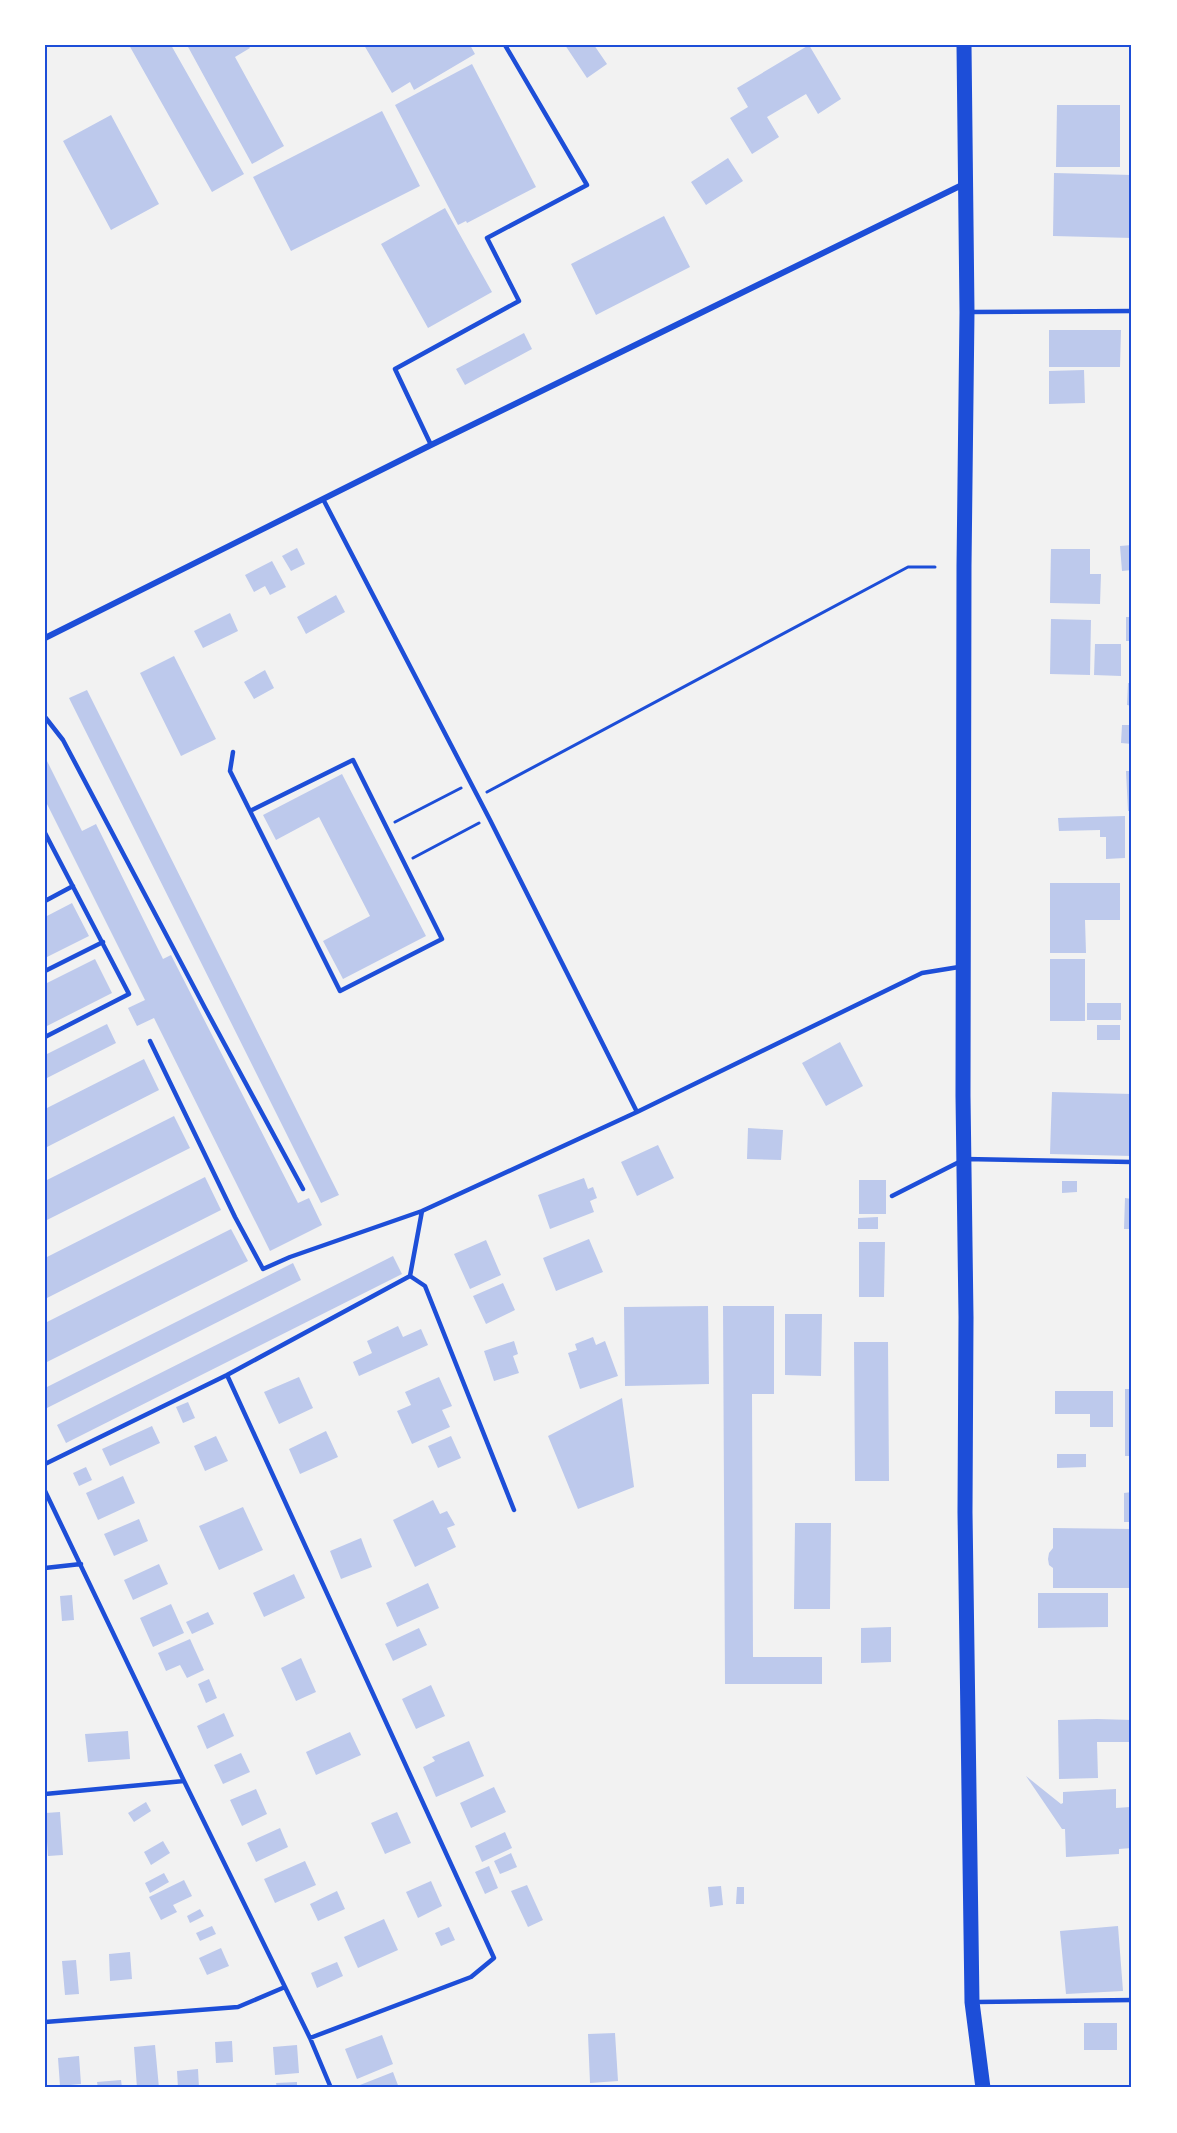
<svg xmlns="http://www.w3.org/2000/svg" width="1177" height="2133" font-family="'Noto Sans',sans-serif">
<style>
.building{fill:#bdc9ec}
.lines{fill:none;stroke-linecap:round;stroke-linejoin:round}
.path{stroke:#1d4ed8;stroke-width:3}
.service{stroke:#1d4ed8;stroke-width:4.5}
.minor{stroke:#1d4ed8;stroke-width:6}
.primary{stroke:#1d4ed8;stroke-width:15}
.neatline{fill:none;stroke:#1d4ed8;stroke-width:2}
</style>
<rect width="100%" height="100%" fill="#f2f2f2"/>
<path class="building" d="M129,45H171L244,174L212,192Z
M187,45H248L250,48L235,57L284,146L252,164Z
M364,45H470L475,54L414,90L410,82L392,93Z
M565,45H594L607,64L587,78Z
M809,45L841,99L818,114L806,94L767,117L779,137L752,154L730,118L748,107L737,88Z
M472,64L536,187L467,223L466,221L458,225L395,105Z
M1057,105H1120V167H1056Z
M382,111L420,186L291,251L253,177Z
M111,115L159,204L111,230L63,141Z
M728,158L743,181L706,205L691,182Z
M1054,173L1132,175V238L1053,236Z
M445,208L492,292L428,328L381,244Z
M664,216L690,267L596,315L571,264Z
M1049,330H1121L1120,367H1049Z
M524,333L532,349L465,385L456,369Z
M1084,370L1085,403L1049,404V371Z
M1132,545V570L1122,571L1120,546Z
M297,548L305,564L291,571L282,556Z
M1051,549H1090V574H1101L1100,604L1050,603Z
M272,561L286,587L270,595L265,586L254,592L245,575Z
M336,595L345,612L306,634L297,617Z
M230,613L238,631L203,648L194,631Z
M1126,617H1132V641H1126Z
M1051,619L1091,620L1090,675L1050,674Z
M1095,644H1121V676L1094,675Z
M174,656L216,739L181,756L140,673Z
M265,670L274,688L254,699L244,682Z
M1128,683H1132V706L1127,705Z
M87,690L339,1195L321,1203L69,698Z
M1122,725H1132V744L1121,743Z
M45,757L82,831L96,824L163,959L171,955L298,1203L309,1198L322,1225L270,1251L154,1018L137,1026L128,1008L145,1000L45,800Z
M1126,771H1132V811H1128Z
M342,774L426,936L343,979L323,941L370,916L319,817L276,840L263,815Z
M1125,816V858L1106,859V837H1100V830L1059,831L1058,818Z
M1050,883H1120V920H1085L1086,953H1050Z
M72,903L89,936L45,958V917Z
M95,959L112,993L45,1027V984Z
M1050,959H1085V1021H1050Z
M1087,1003H1121V1020H1087Z
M107,1024L116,1043L45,1079V1055Z
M1097,1025H1120V1040H1097Z
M840,1042L863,1086L826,1106L802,1063Z
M144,1059L159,1090L45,1148V1109Z
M1052,1092L1132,1094V1156L1050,1154Z
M174,1116L190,1148L45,1221V1181Z
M748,1128L783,1130L781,1160L747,1159Z
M658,1145L674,1178L637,1196L621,1162Z
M205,1177L221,1210L45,1299V1258Z
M584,1178L588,1189L593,1187L597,1198L590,1201L594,1212L550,1229L538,1195Z
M859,1180H886V1214H859Z
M1062,1181H1077V1192L1062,1193Z
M1125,1198L1132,1199V1229H1124Z
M878,1217V1229H858V1218Z
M231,1229L248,1261L45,1363V1323Z
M589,1239L603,1272L556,1291L543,1258Z
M486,1240L501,1275L470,1289L454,1254Z
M859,1242H885L884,1297H859Z
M393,1256L402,1274L66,1443L57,1425Z
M293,1263L301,1280L45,1409V1388Z
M503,1283L515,1310L486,1324L473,1296Z
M708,1306L709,1384L625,1386L624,1307Z
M723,1306H774V1394H752L753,1657H822V1684H725Z
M785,1314H822L821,1376L785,1375Z
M398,1326L403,1337L421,1329L428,1345L359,1376L353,1362L372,1353L367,1341Z
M593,1337L596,1345L605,1341L618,1376L580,1389L568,1353L577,1350L575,1344Z
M514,1341L518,1354L513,1356L519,1373L494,1381L484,1351Z
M854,1342H888L889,1481H855Z
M299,1377L313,1408L279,1424L264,1392Z
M439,1377L452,1406L442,1410L450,1427L412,1444L397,1411L411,1405L405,1392Z
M1125,1389H1132V1456H1125Z
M1055,1391H1113V1427H1090V1414H1055Z
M622,1398L634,1487L578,1509L548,1436Z
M188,1402L195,1418L183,1423L176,1407Z
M152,1426L160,1443L110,1466L102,1449Z
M326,1431L338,1457L300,1474L289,1449Z
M216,1436L228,1461L205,1471L194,1446Z
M451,1436L461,1458L438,1468L428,1446Z
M1057,1454H1086V1467L1057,1468Z
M86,1467L92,1480L79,1486L73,1473Z
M123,1476L135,1503L98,1520L86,1493Z
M1132,1492V1522H1124V1493Z
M433,1500L440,1514L447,1511L455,1525L447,1528L456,1547L415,1567L393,1520Z
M243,1507L263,1550L219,1570L199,1526Z
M139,1519L148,1541L114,1556L104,1534Z
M795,1523H831L830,1609H794Z
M1053,1528L1132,1529V1588H1053V1568L1049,1565L1048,1559L1049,1553L1053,1548Z
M361,1538L372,1567L341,1579L330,1551Z
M159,1564L168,1584L133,1600L124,1580Z
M294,1574L305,1598L264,1617L253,1593Z
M428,1583L439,1608L397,1627L386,1603Z
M1038,1593H1108V1627L1038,1628Z
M72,1595L74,1620L62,1621L60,1596Z
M171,1604L184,1633L153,1647L140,1618Z
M208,1612L214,1624L192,1634L186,1622Z
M891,1627V1662L861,1663V1628Z
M419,1628L427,1645L393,1661L385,1644Z
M190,1639L204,1670L187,1678L180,1665L166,1671L158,1653Z
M301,1658L316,1692L296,1701L281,1668Z
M209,1679L217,1698L206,1703L198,1684Z
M431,1685L445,1716L416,1729L402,1699Z
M224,1713L234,1736L207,1749L197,1726Z
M1097,1719L1132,1720V1742H1097L1098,1778L1059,1779L1058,1720Z
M128,1731L130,1759L88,1762L85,1734Z
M350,1732L361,1755L316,1775L306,1752Z
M469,1741L484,1776L436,1797L423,1767L435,1761L432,1757Z
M241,1753L250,1772L223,1784L214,1765Z
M1026,1776L1061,1804L1063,1803V1792L1116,1789V1808L1130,1807L1132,1848L1119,1849V1854L1066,1857L1065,1829H1062Z
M494,1787L506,1812L471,1828L460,1803Z
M256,1789L267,1814L242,1826L230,1800Z
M146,1802L151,1811L134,1822L128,1813Z
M60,1812L63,1855L48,1856L45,1813Z
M397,1812L411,1843L385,1854L371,1823Z
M280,1828L288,1847L256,1862L247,1843Z
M505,1832L512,1848L482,1862L475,1846Z
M163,1841L170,1853L151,1865L144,1852Z
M511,1853L517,1867L500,1874L494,1861Z
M305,1861L316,1885L275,1903L264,1879Z
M489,1866L498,1888L485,1894L475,1872Z
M164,1873L169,1882L150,1893L145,1883Z
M184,1880L192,1896L173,1905L177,1912L161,1920L149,1897Z
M431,1881L442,1906L418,1918L406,1892Z
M527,1885L543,1920L528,1927L511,1891Z
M721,1886L723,1905L710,1907L708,1887Z
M737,1887H744V1904H736Z
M337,1891L345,1909L318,1921L310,1904Z
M200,1909L204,1916L190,1923L187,1916Z
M384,1919L398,1950L358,1968L344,1937Z
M212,1926L216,1934L200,1941L196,1933Z
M1118,1926L1123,1991L1066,1994L1060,1931Z
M449,1927L455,1940L441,1946L435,1933Z
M221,1948L229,1966L207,1975L199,1958Z
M130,1952L132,1979L110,1981L109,1954Z
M76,1960L79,1994L65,1995L62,1961Z
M337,1962L343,1976L317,1988L311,1973Z
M1084,2023H1117V2050H1084Z
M615,2033L618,2081L590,2083L588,2034Z
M382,2035L393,2064L357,2079L345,2049Z
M232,2041L233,2062L216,2063L215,2042Z
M155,2045L159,2088H137L134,2047Z
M297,2045L299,2073L275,2075L273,2047Z
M79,2056L81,2084L60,2086L58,2058Z
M198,2069L199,2088H178L177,2071Z
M393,2072L399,2088H361L360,2085Z
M121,2080L122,2088H98L97,2082Z
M297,2082V2088H277L276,2083Z"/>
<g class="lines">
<path class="path" d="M487,792L908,567H935
M395,822L461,788
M413,858L479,823"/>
<path class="service" d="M970,312L1132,311
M431,445L395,369L519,301L487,238L587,185L505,45
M323,499L489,818L637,1112
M45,717L63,740L205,1008L303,1189
M233,752L230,771L340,991L442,939L353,760L250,811
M45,833L129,994L45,1037
M45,901L73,886
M45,971L103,942
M150,1041L235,1217L263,1269L290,1257L422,1211
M892,1196L965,1159L1132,1162
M410,1276L425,1286L514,1510
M227,1375L494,1958L471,1977L310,2038
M45,1464L227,1375L410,1276L422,1211L637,1112L922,973L959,967
M45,1491L184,1781L310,2038L331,2088
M45,1568L81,1564
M45,1794L184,1781
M976,2002L1132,2000
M45,2022L238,2007L285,1987"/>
<path class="minor" d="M45,638L431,445L964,184"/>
<path class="primary" d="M964,45L967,312L964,566L963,1096L966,1317L965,1512L972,2002L983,2088"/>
</g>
<rect width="1177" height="2133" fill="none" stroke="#ffffff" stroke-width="93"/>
<rect x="46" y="46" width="1084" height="2040" class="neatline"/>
</svg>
